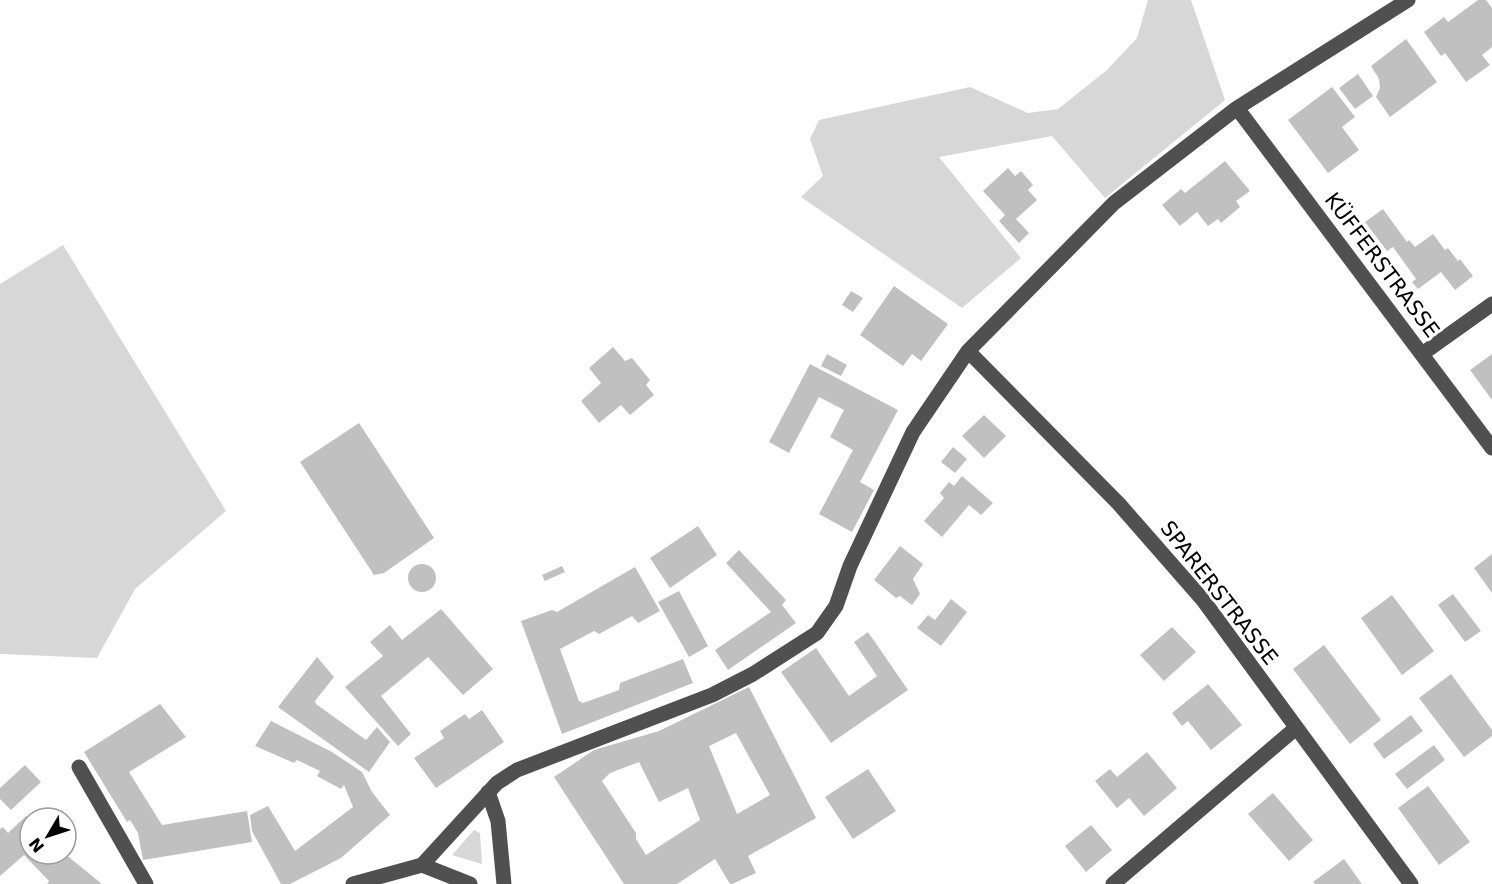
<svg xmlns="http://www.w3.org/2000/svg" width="1492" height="884" font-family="'DejaVu Sans',sans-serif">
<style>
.green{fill:#d7d7d7}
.building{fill:#c0c0c0;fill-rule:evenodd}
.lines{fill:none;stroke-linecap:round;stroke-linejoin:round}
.minor{stroke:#505050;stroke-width:15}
.labels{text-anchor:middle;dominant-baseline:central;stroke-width:6;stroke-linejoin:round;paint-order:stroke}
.street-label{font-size:21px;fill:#000;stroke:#fff}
</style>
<rect width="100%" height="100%" fill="#fff"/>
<path class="green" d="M1148,0H1191L1225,100L1105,198L1052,136L939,157L1021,258L962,308L801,197L823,176L810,139L819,120L970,87L1028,113L1058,109L1107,70L1137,38Z
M63,245L226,511L135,589L97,658L0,654V284Z
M474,830L480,833L482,864L452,855Z"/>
<path class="building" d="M1478,0H1486L1492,8V47L1482,55L1490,65L1466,82L1445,53L1441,56L1424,32L1444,17L1448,22Z
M1406,39L1437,82L1390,117L1376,97L1380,88L1379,79L1371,66Z
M1358,74L1373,96L1355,109L1339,88Z
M1332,87L1355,117L1342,127L1359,150L1328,173L1288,120Z
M1225,161L1250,191L1236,201L1240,207L1221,223L1218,219L1208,226L1197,212L1180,226L1162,205L1181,189L1185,193Z
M1008,168L1015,176L1021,171L1033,185L1028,190L1037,200L1016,219L1029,233L1019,243L999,221L1005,215L983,191Z
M1383,209L1407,242L1409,240L1415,247L1433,234L1445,250L1448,248L1458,261L1460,259L1473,276L1455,290L1441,272L1418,289L1412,282L1416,279L1393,247L1387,251L1365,222Z
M894,286L948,324L921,361L912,354L903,366L860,335Z
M851,291L863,298L853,312L842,305Z
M613,347L625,361L632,358L650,380L646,385L654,395L630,415L621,405L599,423L581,401L601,383L589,368Z
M827,354L847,365L841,376L821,366Z
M1492,354V400L1470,370Z
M810,364L898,410L860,482L874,490L852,532L819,514L853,450L830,437L844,410L819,397L789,453L769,442Z
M984,415L1006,436L984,458L962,436Z
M359,423L434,538L384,573L374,575L300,462Z
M953,447L967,459L955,473L941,462Z
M962,476L993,503L981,515L969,505L942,537L924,521L944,498L940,493L949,482L954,486Z
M698,526L717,555L670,588L650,558Z
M900,546L923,564L913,579L920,594L912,605L900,596L896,598L874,580Z
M739,550L786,600L782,605L796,623L728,670L715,650L771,612L726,563Z
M1492,554V593L1474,568Z
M408 578a14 14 0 1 1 28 0a14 14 0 1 1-28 0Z
M562,566L565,572L545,581L542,575Z
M635,567L660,611L638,623L632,616L599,634L594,631L560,649L579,701L583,703L619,690L620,683L683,659L693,683L562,734L521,621L552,610L557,612Z
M679,591L708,646L689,657L658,602Z
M1453,594L1481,631L1465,642L1438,605Z
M1392,595L1434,651L1402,675L1361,618Z
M951,599L967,612L941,646L917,628L928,615L935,620Z
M441,609L493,669L463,695L428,657L381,696L411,734L398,746L345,687L383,656L370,642L390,625L402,640Z
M1172,627L1196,652L1164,681L1140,655Z
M868,632L908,690L831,743L781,672L816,648L849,696L877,676L854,642Z
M1324,645L1381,720L1350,744L1293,669Z
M317,657L334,677L315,701L316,704L366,740L377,727L390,742L369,772L278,707Z
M1451,674L1492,730V736L1464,757L1419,698Z
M1208,684L1242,725L1211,750L1188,721L1182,726L1172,713Z
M749,687L816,818L748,856L756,873L732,884H730L715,859L677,884H624L554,777L594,750L659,731ZM736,733L770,795L737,814L709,746ZM639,762L659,802L688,788L700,820L646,855L636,839V833L602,781L610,773Z
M160,704L186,737L129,772L162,825L247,811L252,842L143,860L138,833L130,820L127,822L84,752Z
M482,710L504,742L436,788L414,758L444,738L440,731L465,714L469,719Z
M1411,715L1423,731L1384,759L1373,744Z
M271,721L332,752L362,772L372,792L390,815L341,858L290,884H281L252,831L250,815L268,806L295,851L353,807L344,785L341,789L317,776L320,771L297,760L294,763L255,746Z
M1434,745L1445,760L1407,789L1395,774Z
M1147,752L1177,788L1144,816L1129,798L1117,808L1095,781L1110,769L1117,777Z
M25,765L41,782L11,810L0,799V788Z
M868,769L896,811L853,839L825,797Z
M1428,786L1470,842L1439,865L1398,808Z
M1273,793L1313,840L1289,861L1248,814Z
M26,816L30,819V854H65L102,884H47L49,881L24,855L0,876V829L3,827L8,833Z
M1091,825L1112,850L1086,872L1065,846Z
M1344,859L1362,884H1315L1313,882Z"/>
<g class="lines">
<path class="minor" d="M1237,108L1492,448
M968,351L1119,504L1203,600L1411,884
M1422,354L1492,304
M79,767L146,884
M488,792L498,821L504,884
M422,865L470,884
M353,884L422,865L497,783L517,770L712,695L753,674L817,633L836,606L850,566L913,432L968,351L1114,203L1237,108L1408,0
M1113,884L1296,728"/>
</g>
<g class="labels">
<g class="street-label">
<text transform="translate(1382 265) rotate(53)">KÜFFERSTRASSE</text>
<text transform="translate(1219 593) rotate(52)">SPARERSTRASSE</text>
</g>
</g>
<g transform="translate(48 836) rotate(231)"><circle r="28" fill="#ffffff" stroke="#999999" stroke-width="1.5"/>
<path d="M0-4.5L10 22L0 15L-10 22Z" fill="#000000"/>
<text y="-9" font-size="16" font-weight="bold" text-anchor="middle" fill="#000000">N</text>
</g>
</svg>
